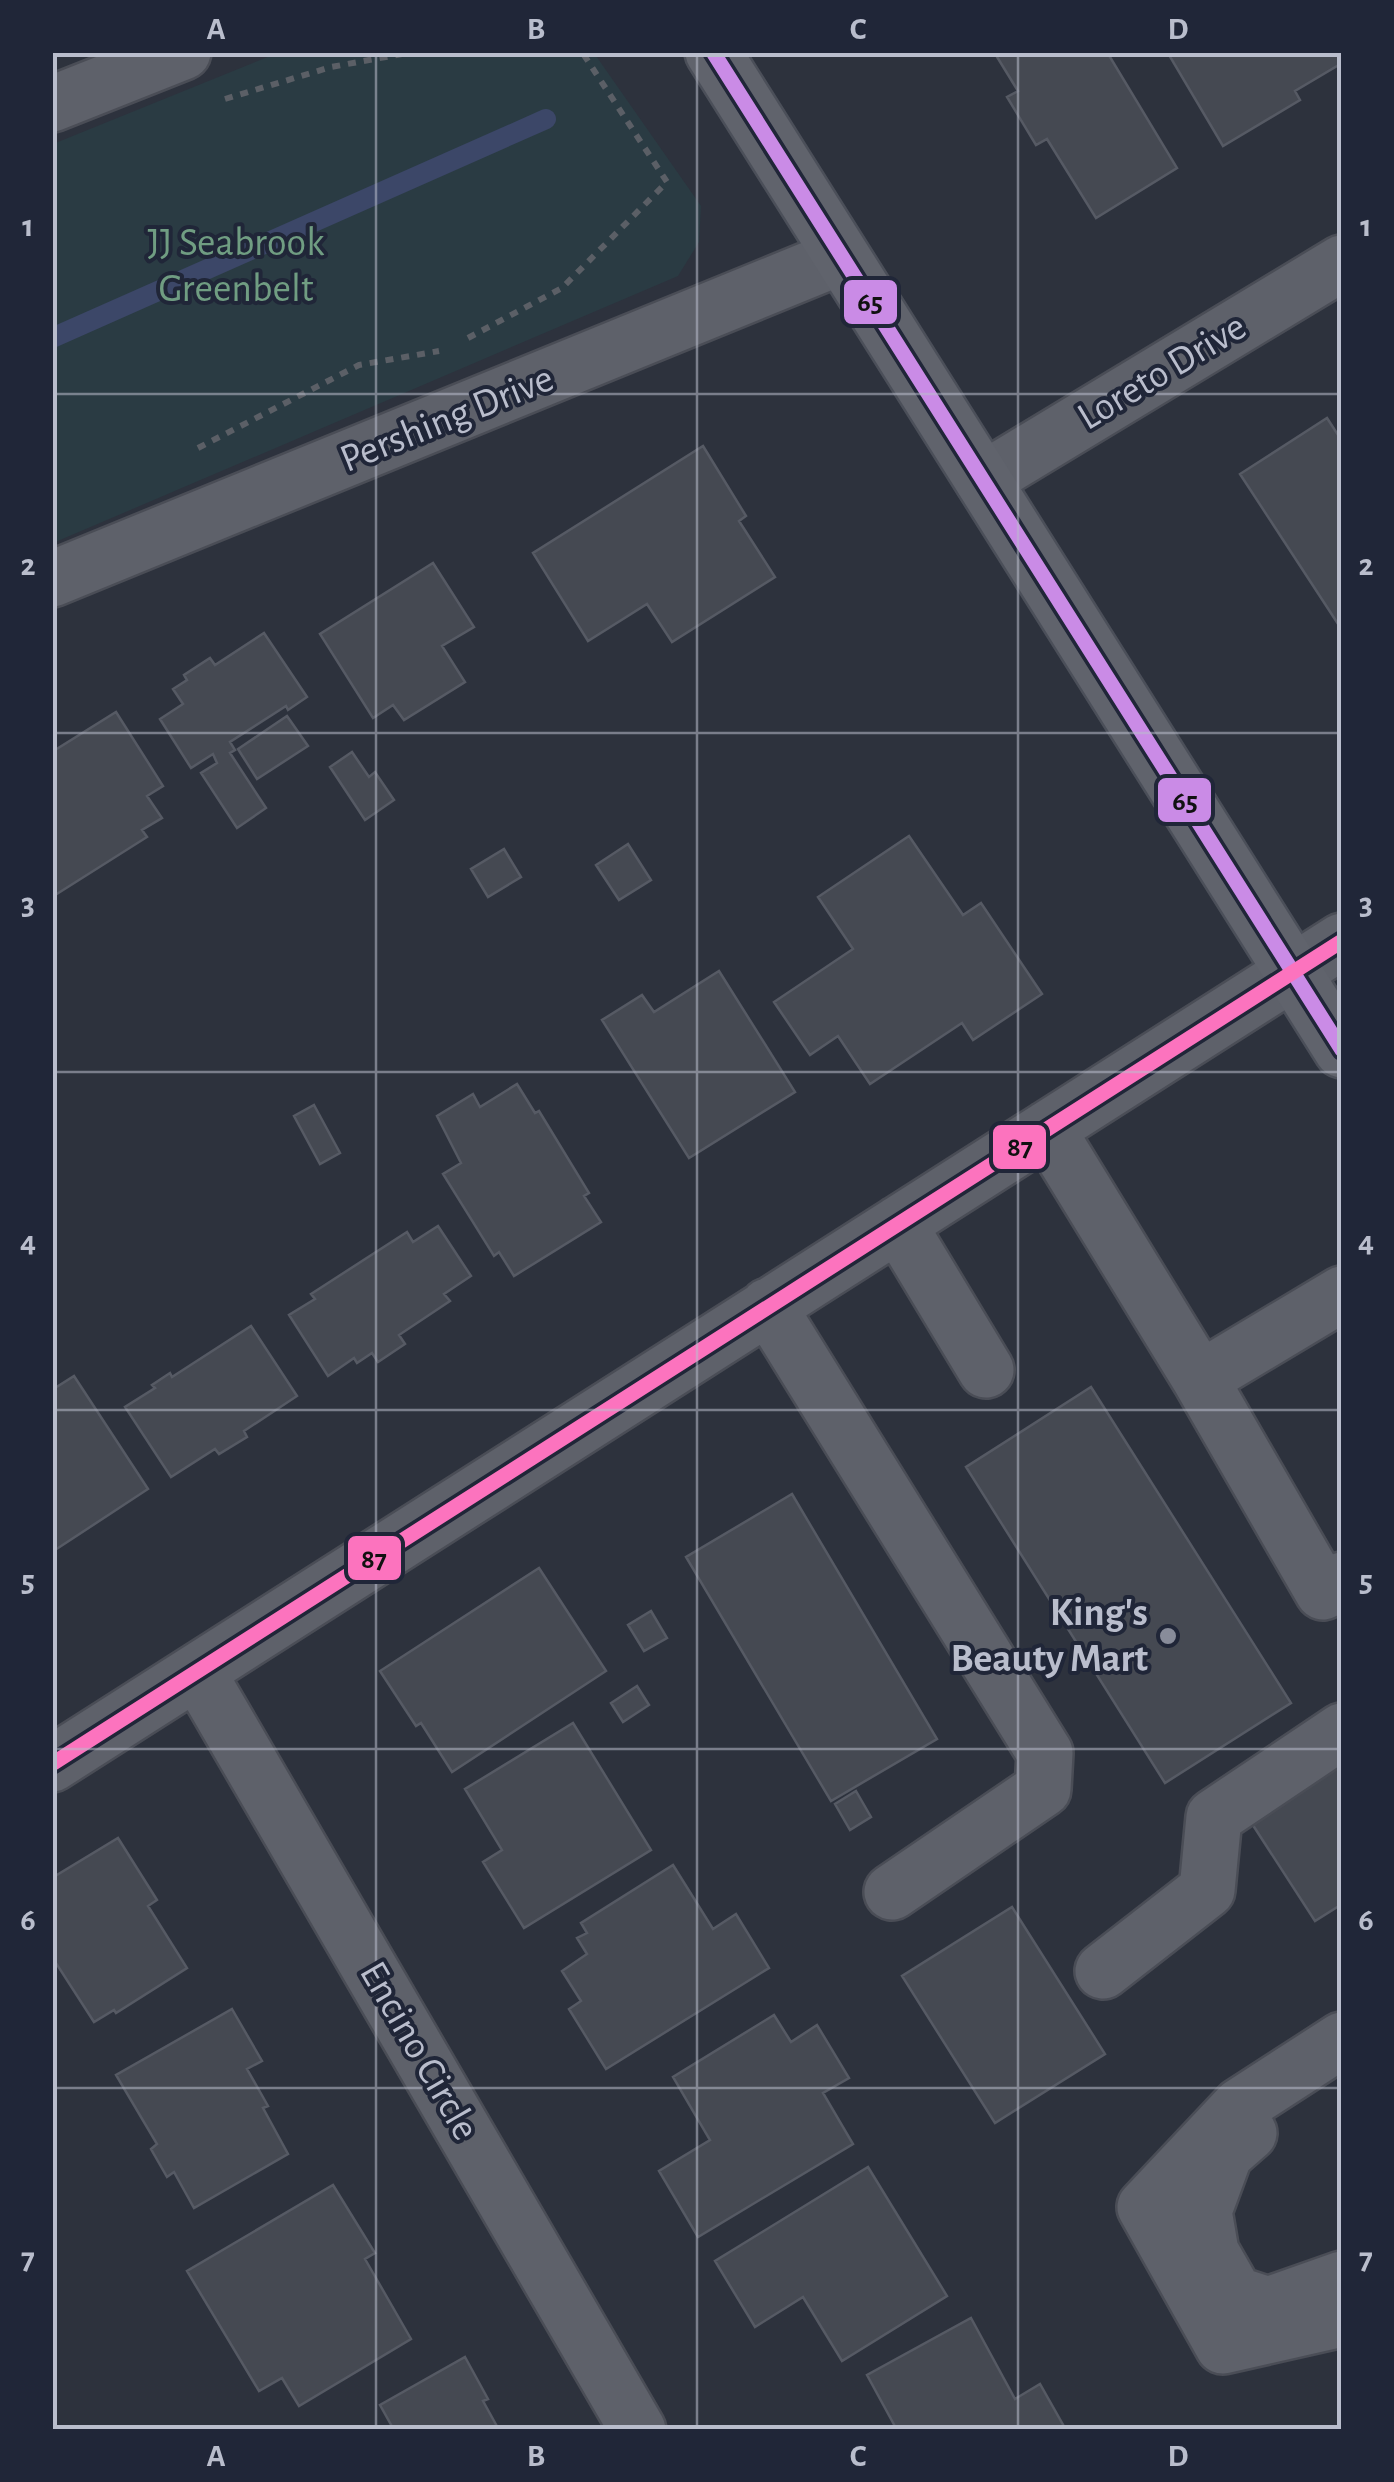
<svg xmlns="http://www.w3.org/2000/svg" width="1394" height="2482" font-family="'Alegreya Sans',sans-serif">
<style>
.park{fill:#2a3b43}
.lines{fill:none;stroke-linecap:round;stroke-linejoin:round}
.stream{stroke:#3c4768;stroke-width:20}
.building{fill:#454952;stroke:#565a64;stroke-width:2.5}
.minor-casing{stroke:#4a4d56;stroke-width:60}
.major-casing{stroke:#4b4f59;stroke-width:60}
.path{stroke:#5b5f66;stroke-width:6;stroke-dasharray:8 8;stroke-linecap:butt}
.minor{stroke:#5e616a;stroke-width:55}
.major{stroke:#60636c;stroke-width:55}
.bus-1-casing{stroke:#202638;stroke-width:22}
.bus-2-casing{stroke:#202638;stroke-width:22}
.bus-1{stroke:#ca8be6;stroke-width:15}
.bus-2{stroke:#fc73be;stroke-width:15}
.grid{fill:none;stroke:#b9bdcc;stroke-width:2.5;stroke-opacity:0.55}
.poi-dot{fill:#888c9a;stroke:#202638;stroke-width:4}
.labels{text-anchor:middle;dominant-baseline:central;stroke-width:8;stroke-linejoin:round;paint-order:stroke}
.park-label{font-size:40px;fill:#709d82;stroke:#202638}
.street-label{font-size:40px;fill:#b9bdcc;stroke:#202638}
.poi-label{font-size:40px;font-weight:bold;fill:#b9bdcc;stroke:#202638;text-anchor:end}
.line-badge{stroke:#202638;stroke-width:4}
.pale-badge-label{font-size:28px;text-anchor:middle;font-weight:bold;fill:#111}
.neatline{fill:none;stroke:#b9bdcc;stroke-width:4}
.grid-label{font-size:32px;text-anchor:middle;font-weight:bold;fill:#b9bdcc}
</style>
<rect width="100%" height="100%" fill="#2d323d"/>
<path class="park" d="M280,52L594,53L701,206L699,242L678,276L53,543V144Z"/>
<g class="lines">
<path class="stream" d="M52,338L546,119"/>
</g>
<path class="building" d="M994,52H1107L1177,168L1096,218L1047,139L1036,145L1007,97L1018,91Z
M1174,52H1342V63L1295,91L1300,100L1223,146L1169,55Z
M1327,418L1342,441V630L1240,474Z
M703,446L746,516L739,521L775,577L672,642L647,604L588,641L533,553Z
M433,563L474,627L442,646L465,682L404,720L393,705L373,718L320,634Z
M264,633L307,697L288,710L286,706L230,742L235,750L230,753L266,808L237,828L201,773L217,763L213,754L191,768L160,719L183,704L173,689L187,680L184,675L210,658L215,665Z
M116,712L163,786L147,796L162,818L142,830L147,837L52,897V752Z
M287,716L308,746L257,779L238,749Z
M352,752L369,777L375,772L394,800L365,820L330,767Z
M909,836L963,915L981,903L1042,994L973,1040L962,1023L870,1084L838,1036L810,1055L774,1002L853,949L818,897Z
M628,844L651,880L619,900L596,865Z
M504,849L521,877L488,897L471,869Z
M719,971L795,1092L689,1158L602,1020L642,995L654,1012Z
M517,1084L535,1113L539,1111L589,1193L584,1196L601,1222L514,1276L499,1252L494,1256L443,1174L461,1163L437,1116L473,1094L480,1107Z
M314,1105L340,1153L320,1164L294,1116Z
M438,1226L471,1276L444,1294L450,1301L399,1335L405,1344L378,1362L372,1353L357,1363L354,1358L328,1376L289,1315L315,1299L311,1294L407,1232L413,1242Z
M251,1326L297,1396L244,1431L247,1437L219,1454L215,1449L171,1477L125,1407L155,1388L152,1385L170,1373L172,1377Z
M74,1376L148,1489L52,1552V1390Z
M1091,1387L1291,1703L1165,1783L966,1467Z
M792,1494L937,1739L831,1801L686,1557Z
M539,1568L606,1671L452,1772L421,1723L416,1726L380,1671Z
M651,1611L667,1638L644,1651L628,1625Z
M637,1686L649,1705L623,1722L611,1703Z
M573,1723L651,1850L524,1928L483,1862L502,1850L465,1789Z
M1342,1755V1904L1315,1921L1247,1816Z
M856,1791L871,1817L850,1830L835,1804Z
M118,1838L157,1900L148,1906L187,1968L116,2013L114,2010L94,2022L52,1957V1878Z
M673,1865L713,1929L736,1914L769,1968L606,2069L569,2009L581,2001L562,1971L587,1954L577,1938L587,1933L581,1923Z
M1012,1907L1105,2054L995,2123L902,1976Z
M232,2009L262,2061L247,2069L268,2106L263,2108L288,2154L194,2208L174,2172L167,2177L151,2149L157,2144L116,2075Z
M774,2015L791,2042L817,2025L849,2078L823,2093L853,2144L698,2237L659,2171L710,2140L673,2077Z
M868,2167L947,2296L842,2361L803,2297L755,2327L715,2261Z
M333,2185L375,2253L365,2259L411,2339L299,2406L282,2378L259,2391L187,2271Z
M971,2318L1015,2399L1040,2384L1066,2430H897L867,2375Z
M465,2357L488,2399L483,2401L499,2430H394L380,2405Z"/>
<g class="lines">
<defs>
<path id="minor" d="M52,104L183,52
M983,480L1342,263
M52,579L840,257
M1047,1129L1200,1379L1323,1592L1342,1580
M898,1224L986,1370
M768,1306L1045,1753L1043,1789L892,1892
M1200,1379L1342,1294
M198,1673L638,2430
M52,1764L1342,941
M1103,1971L1207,1890L1214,1817L1342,1731
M1342,2040L1240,2106L1145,2207L1223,2346L1342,2319
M1249,2133L1225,2154L1204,2211L1211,2252L1235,2294L1268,2305L1342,2279"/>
<path id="major" d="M713,52L1342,1050"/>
</defs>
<use href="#minor" class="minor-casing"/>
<use href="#major" class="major-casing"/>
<path class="path" d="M225,99L331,67L413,52
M468,338L562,288L667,182L582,52
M198,448L359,365L439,351"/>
<use href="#minor" class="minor"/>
<use href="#major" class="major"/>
<defs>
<path id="bus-1" d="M713,52L1342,1050"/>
<path id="bus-2" d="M52,1764L1342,941"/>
</defs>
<use href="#bus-1" class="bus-1-casing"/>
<use href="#bus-2" class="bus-2-casing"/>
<use href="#bus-1" class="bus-1"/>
<use href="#bus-2" class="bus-2"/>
</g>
<path class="grid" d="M376,52V2430M697,52V2430M1018,52V2430M52,394H1342M52,733H1342M52,1072H1342M52,1410H1342M52,1749H1342M52,2088H1342"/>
<circle class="poi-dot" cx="1168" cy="1636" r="10"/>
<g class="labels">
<g class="park-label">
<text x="236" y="243">JJ Seabrook<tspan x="236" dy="46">Greenbelt</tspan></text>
</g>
<g class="street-label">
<text transform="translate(1162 372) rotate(-31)">Loreto Drive</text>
<text transform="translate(447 419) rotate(-22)">Pershing Drive</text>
<text transform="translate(419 2051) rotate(60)">Encino Circle</text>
</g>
<g class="poi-label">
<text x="1148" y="1613">King's<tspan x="1148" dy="46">Beauty Mart</tspan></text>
</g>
</g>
<g class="line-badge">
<rect x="842" y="278" width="57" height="48" rx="10" fill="#ca8be6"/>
<rect x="1156" y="776" width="57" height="48" rx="10" fill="#ca8be6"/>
<rect x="991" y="1123" width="57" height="48" rx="10" fill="#fc73be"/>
<rect x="346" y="1534" width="57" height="48" rx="10" fill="#fc73be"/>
</g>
<g class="pale-badge-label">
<text x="870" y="311">65</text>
<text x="1185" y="810">65</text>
<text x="1020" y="1156">87</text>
<text x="374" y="1568">87</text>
</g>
<rect width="1394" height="2482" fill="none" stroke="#202638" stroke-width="110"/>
<rect x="55" y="55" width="1284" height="2372" class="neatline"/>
<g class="grid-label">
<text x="216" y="39">A</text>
<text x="536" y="39">B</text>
<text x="858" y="39">C</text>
<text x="1178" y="39">D</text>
<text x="28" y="236">1</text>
<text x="1366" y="236">1</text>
<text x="28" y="575">2</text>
<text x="1366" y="575">2</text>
<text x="28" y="914">3</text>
<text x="1366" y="914">3</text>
<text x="28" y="1252">4</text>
<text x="1366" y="1252">4</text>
<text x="28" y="1591">5</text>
<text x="1366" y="1591">5</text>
<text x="28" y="1930">6</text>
<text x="1366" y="1930">6</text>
<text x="28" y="2269">7</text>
<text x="1366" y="2269">7</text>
<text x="216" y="2466">A</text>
<text x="536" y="2466">B</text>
<text x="858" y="2466">C</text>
<text x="1178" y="2466">D</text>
</g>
</svg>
